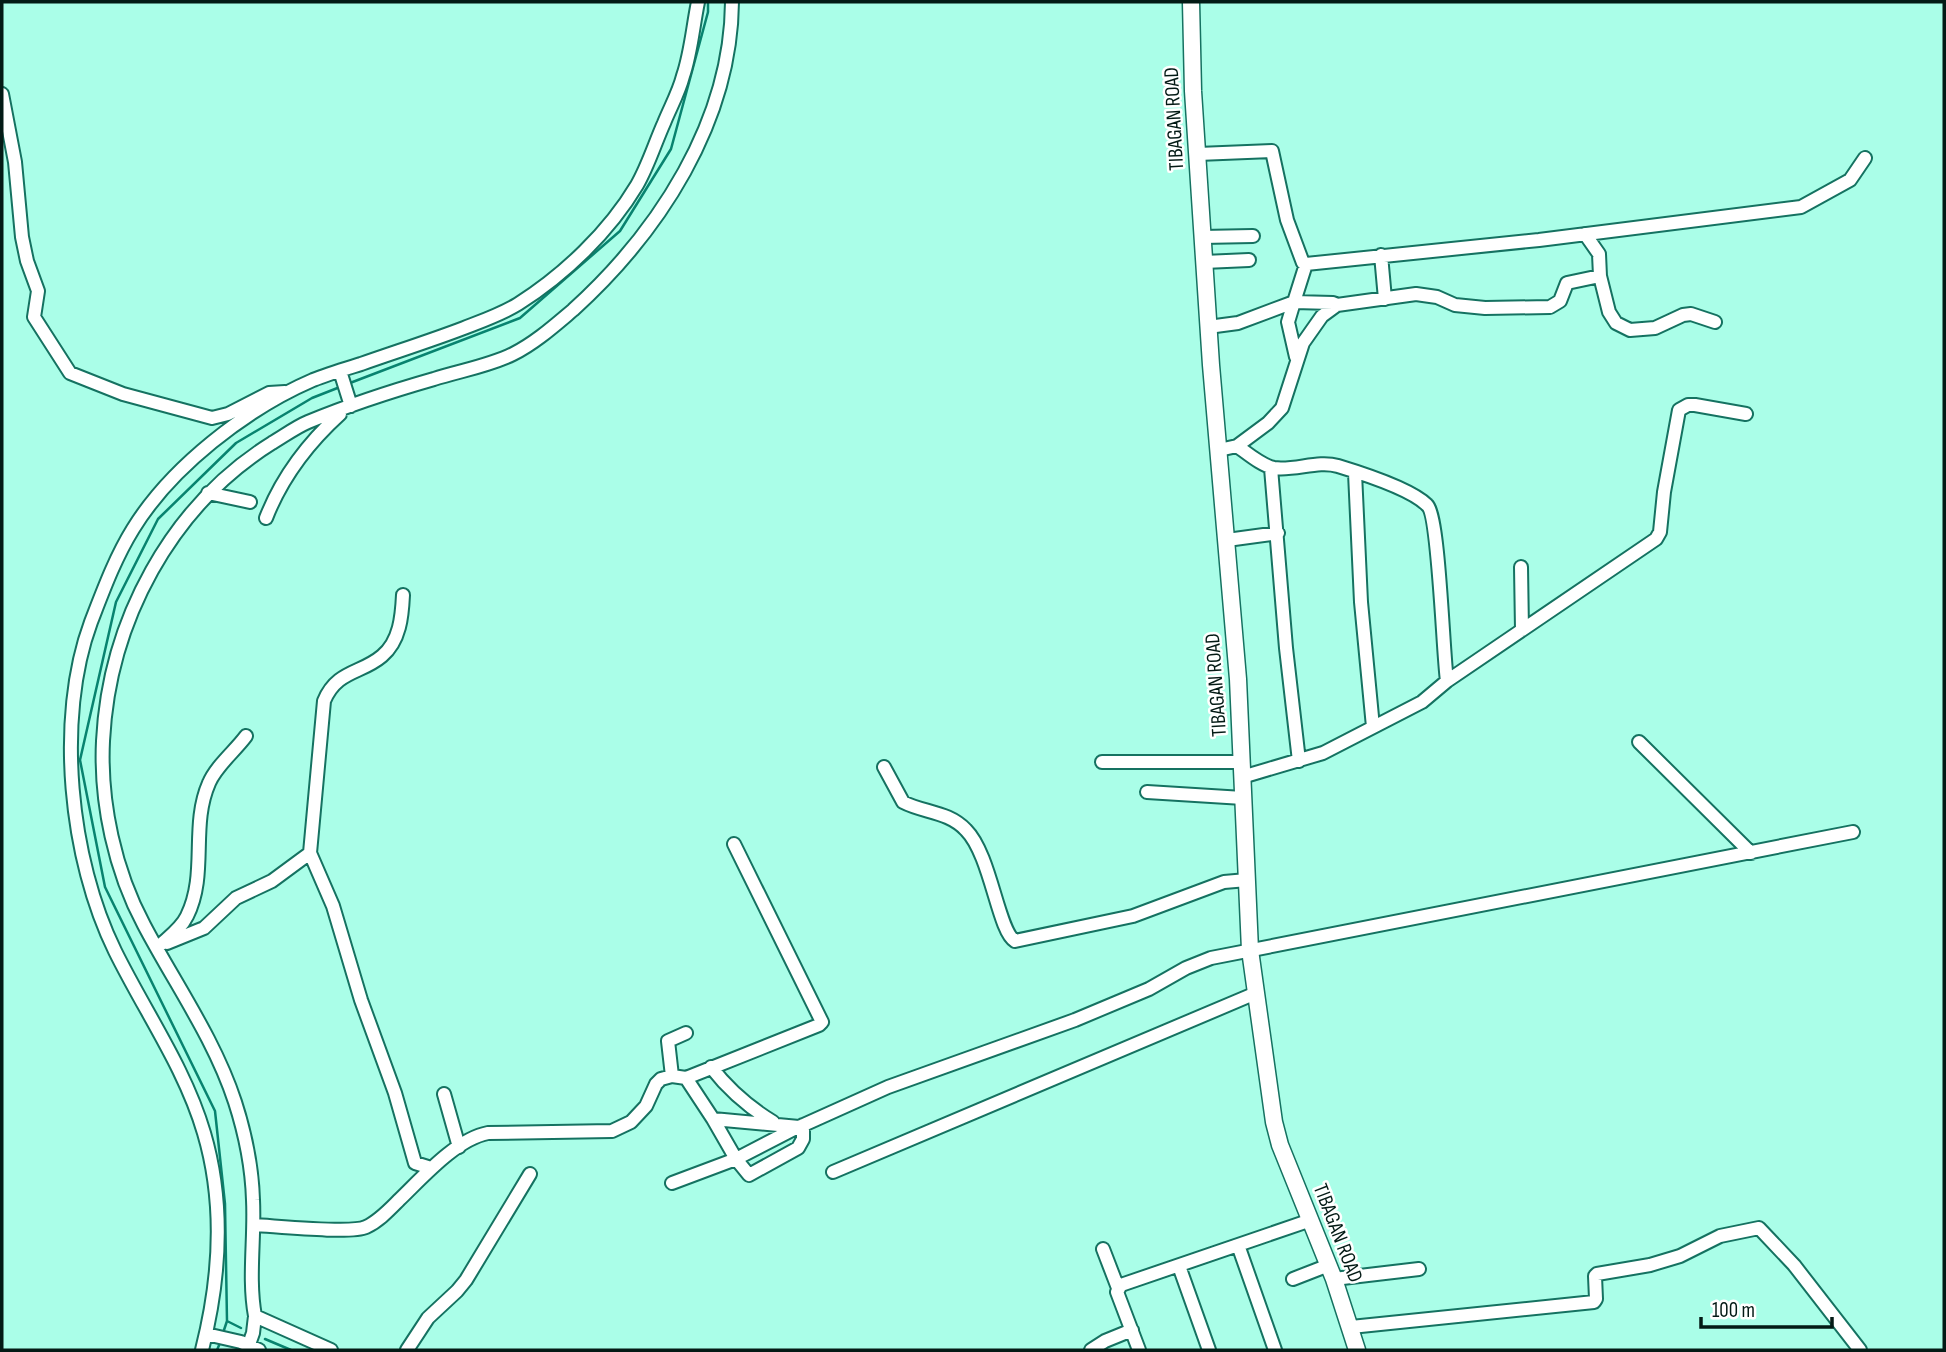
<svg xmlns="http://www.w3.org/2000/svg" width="1946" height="1352" font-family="'Sofia Sans Condensed',sans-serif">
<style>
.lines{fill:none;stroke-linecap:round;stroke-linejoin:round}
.stream{stroke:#08836f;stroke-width:2.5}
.minor-casing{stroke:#157261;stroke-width:16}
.major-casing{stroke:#157261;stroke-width:19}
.minor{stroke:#fff;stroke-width:12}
.major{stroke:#fff;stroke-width:16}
.labels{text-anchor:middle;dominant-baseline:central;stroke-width:5;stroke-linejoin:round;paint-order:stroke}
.street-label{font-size:21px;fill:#031a15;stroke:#fff}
</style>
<rect width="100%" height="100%" fill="#aafee8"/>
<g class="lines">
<path class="stream" d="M350,383L520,318L620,231L671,149L708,12V2
M227,1321L241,1328
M223,1333L227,1321L225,1204L215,1111L105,887L80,760L116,602L158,519L236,443L312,398L340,387
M265,1339L291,1350
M217,1350L220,1343"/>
<defs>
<path id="minor" d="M2,94L15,162L22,237L27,261L38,291L34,317L70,373L123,394L212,418L228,414L269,393L285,392
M1198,154L1272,151L1287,220L1303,263L1306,264L1539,240L1801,207L1850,180L1865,158
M1585,234L1599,254L1600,276L1609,312L1616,323L1630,330L1655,328L1683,315L1691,314L1715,322
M1202,237L1253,236
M1381,255L1385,299
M1204,262L1249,260
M1208,327L1238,323L1294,302L1306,264
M1296,357L1288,322L1294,302L1333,303L1337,305
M340,371L351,406
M1237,446C1247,453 1262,466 1274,468C1295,471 1318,460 1338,466C1361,473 1411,489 1427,505C1439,515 1443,654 1447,681
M1219,450L1237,446L1268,423L1282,408L1303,343L1322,316L1337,305L1416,294L1437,297L1455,305L1485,308L1550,307L1560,301L1567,283L1600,276
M1271,468L1286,648L1299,761
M1355,473L1361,602L1373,727
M208,493L250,502
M266,518C282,477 308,443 340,414
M1227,540L1278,533
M1521,567L1522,630
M403,595C402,616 400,641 382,656C361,674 337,670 324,701L310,853L333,906L361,1000L395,1093L415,1163L431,1168
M1639,742L1751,853
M1102,762H1242
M884,767L903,802C924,813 948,811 966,830C991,855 998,931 1015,941L1133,916L1224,882L1247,880
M1242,777L1323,753L1422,702L1447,681L1656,539L1660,532L1664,492L1679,410L1688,405H1695L1746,414
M1147,792L1243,798
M167,943L204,928L236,898L272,881L310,853
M157,948C167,938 181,929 187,916C208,874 190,826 209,783C216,766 235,751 246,736
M711,1067C728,1089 750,1108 773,1122
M672,1076L668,1041L686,1033
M686,1078L819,1025L822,1022L734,844
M444,1094L459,1147
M713,1119L736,1159L749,1175L798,1148L803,1139V1125
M833,1172L1256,993
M672,1183L736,1159L798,1127
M254,1225C275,1226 351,1234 366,1227C379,1221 389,1210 399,1200C422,1178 456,1139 488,1133L612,1131L631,1122L646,1106L656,1084L661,1079L672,1076L686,1078L713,1119L799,1127L888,1087L1075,1020L1149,989L1186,968L1211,958L1853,832
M1238,1245L1275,1350
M1103,1249L1118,1288
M1179,1266L1209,1350
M1293,1279L1329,1265
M1334,1279L1419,1269
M255,1316L331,1350
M1351,1327L1594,1302L1596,1299L1595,1276L1597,1274L1650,1265L1680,1256L1720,1236L1759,1228L1794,1265L1860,1350
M206,1334L241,1342L259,1350
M202,1350C220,1279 225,1204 204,1133C185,1068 145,1012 115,951C70,860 55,719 91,622C103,591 115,558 133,529C171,467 246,409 313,380C328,374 345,369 361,364C395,352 430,341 464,328C482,321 502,314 518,304C564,275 609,232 637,185C648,166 655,143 664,123C670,108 679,92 683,76C691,53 693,26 698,2
M247,1350L253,1333L255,1316C248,1278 255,1238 253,1200C252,1167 245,1133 235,1102C214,1038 175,984 144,925C115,871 100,803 103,741C109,621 171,506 272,443C284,436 296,427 308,422C349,405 392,391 434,379C459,371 489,366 513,354C535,343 554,326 573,310C659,232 731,122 732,2
M407,1350L428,1318L457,1291L466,1280L530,1174
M1091,1350L1105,1341L1132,1330
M1139,1350L1117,1292L1121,1285L1311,1220"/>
<path id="major" d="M1191,2L1193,91L1211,365L1238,679L1250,950L1274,1122L1280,1145L1334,1279L1357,1350"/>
</defs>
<use href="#minor" class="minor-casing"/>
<use href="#major" class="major-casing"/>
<use href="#minor" class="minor"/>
<use href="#major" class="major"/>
</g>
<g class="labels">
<g class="street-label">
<text transform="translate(1174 119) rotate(-93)">TIBAGAN ROAD</text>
<text transform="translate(1216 685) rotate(-94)">TIBAGAN ROAD</text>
<text transform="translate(1338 1233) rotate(69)">TIBAGAN ROAD</text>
</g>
</g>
<rect width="1946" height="1352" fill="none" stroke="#031a15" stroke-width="7"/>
<path d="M1701 1317v10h131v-10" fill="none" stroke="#031a15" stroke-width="3.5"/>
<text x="1712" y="1317" font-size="21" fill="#031a15" stroke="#ffffff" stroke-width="5" paint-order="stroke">100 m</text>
</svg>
